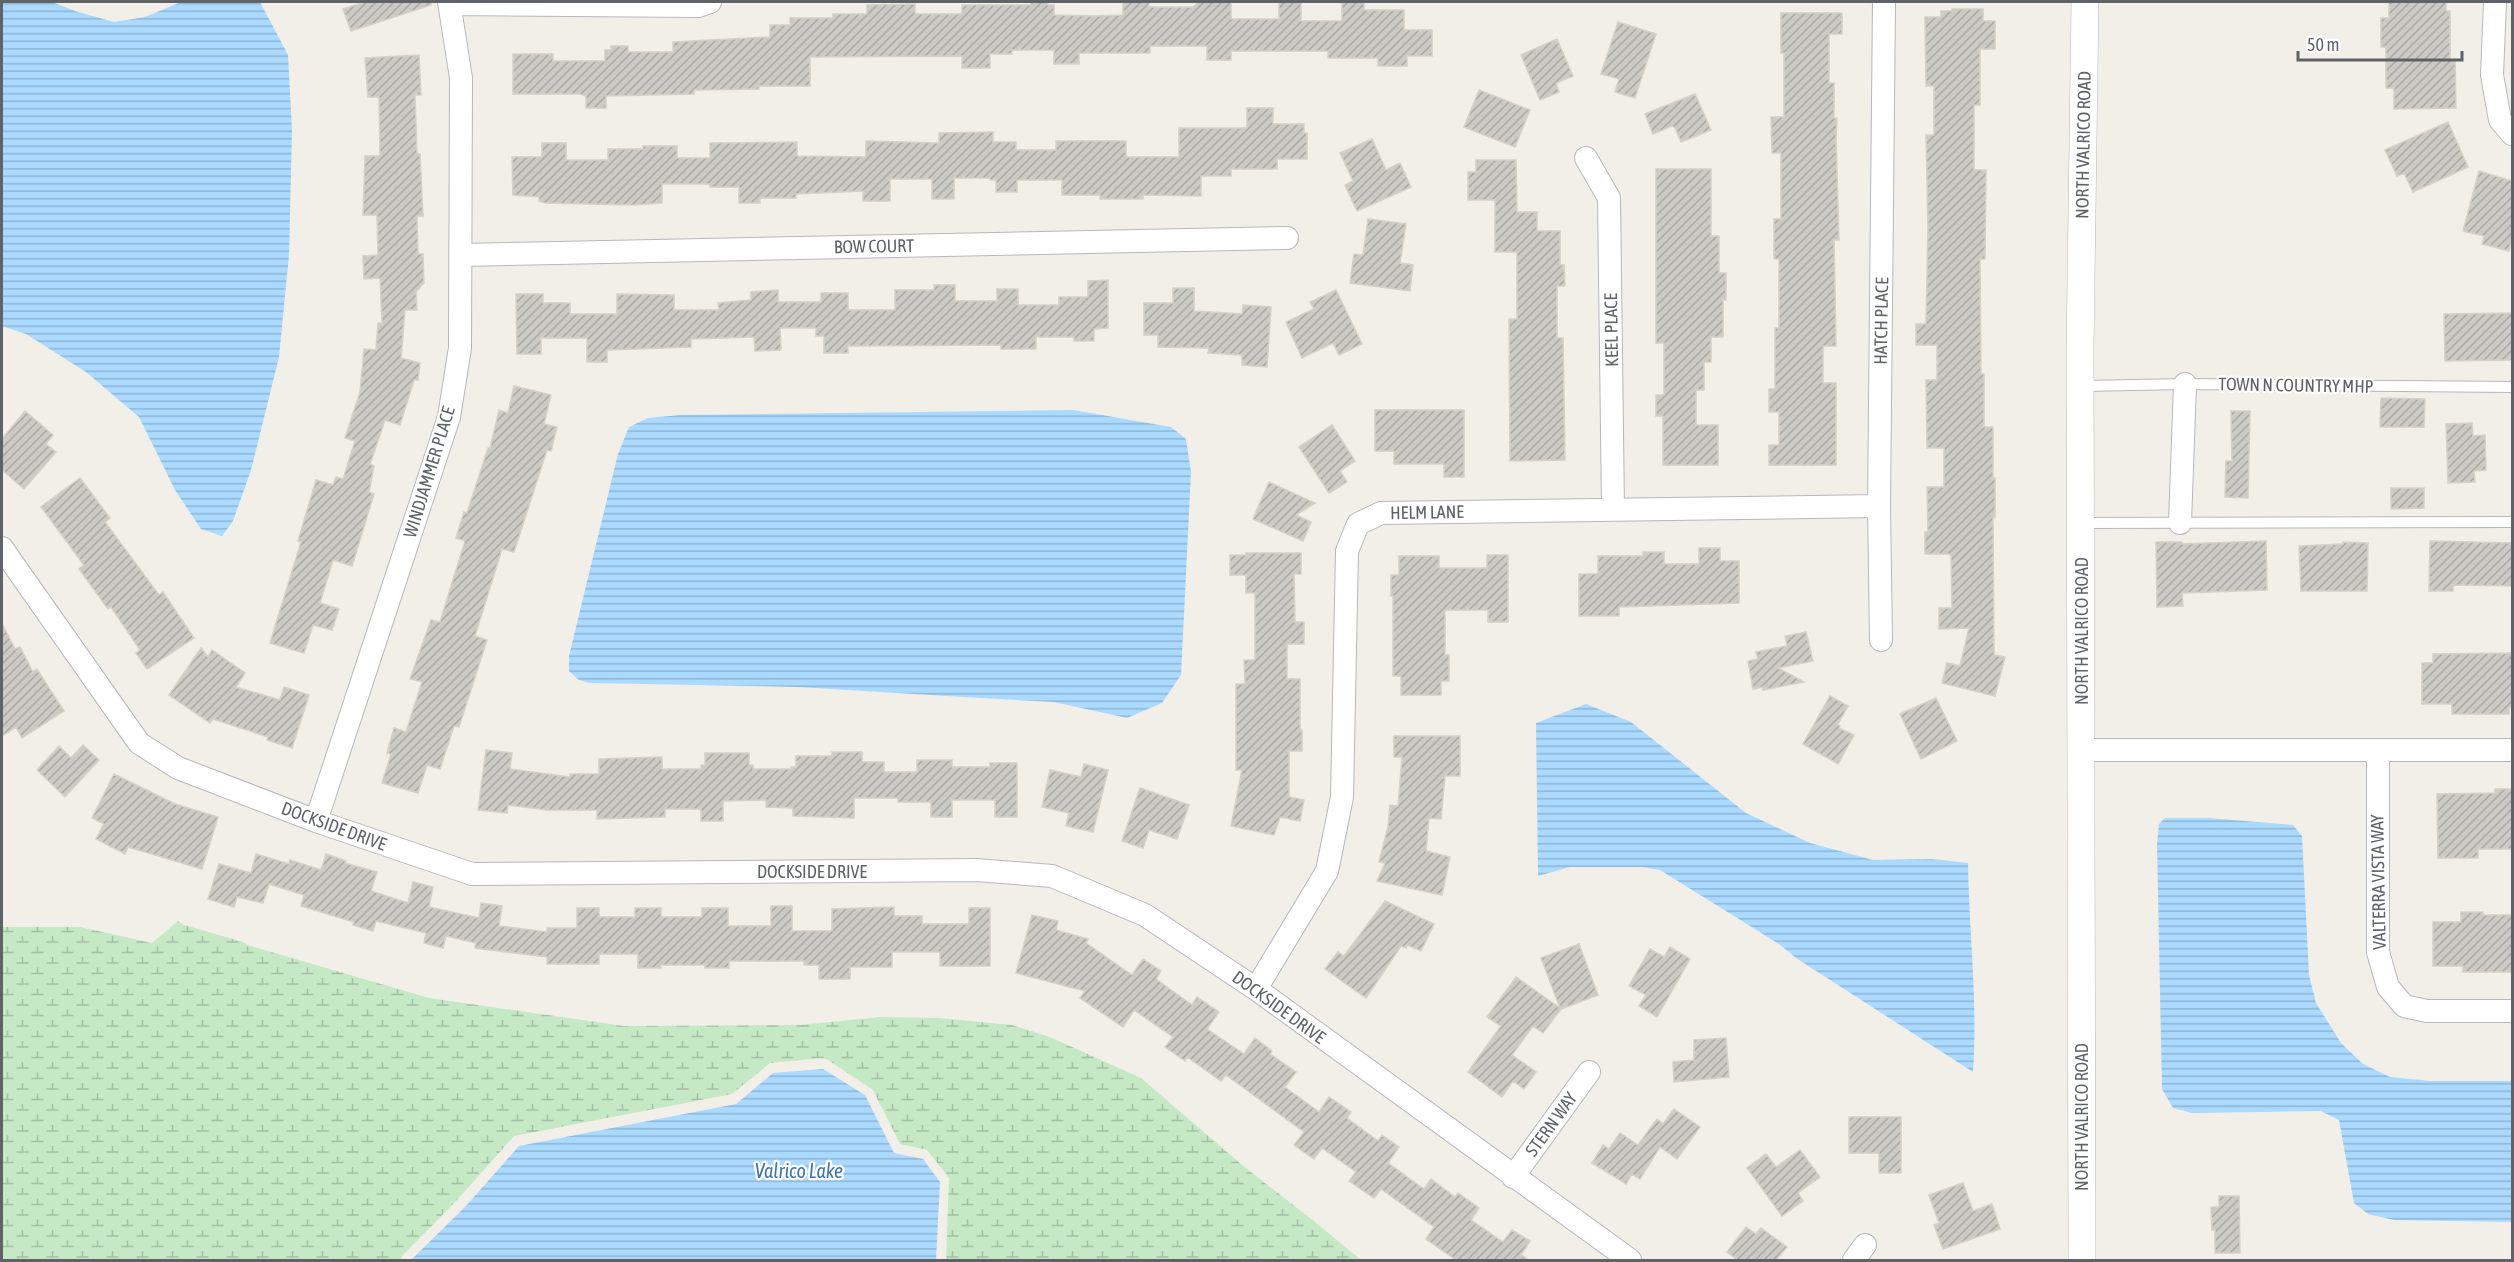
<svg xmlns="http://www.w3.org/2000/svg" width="2514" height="1262" font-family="'Asap Condensed',sans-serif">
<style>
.wetland{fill:url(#wetland-marsh)}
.water{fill:url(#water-rules)}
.building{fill:url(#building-hatch);stroke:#d6d1c6;stroke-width:1.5}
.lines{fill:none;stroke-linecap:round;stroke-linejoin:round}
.service-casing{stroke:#b5b8bc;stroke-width:12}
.minor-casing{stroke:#b5b8bc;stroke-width:24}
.tertiary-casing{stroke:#b5b8bc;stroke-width:28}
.service{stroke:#fff;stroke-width:10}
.minor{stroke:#fff;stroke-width:22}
.tertiary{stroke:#fff;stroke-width:27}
.labels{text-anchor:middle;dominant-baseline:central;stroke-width:4.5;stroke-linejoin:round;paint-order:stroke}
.street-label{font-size:18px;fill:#5f6368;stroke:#fff}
.water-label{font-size:20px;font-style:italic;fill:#4174aa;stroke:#fff}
</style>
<defs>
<pattern id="wetland-marsh" width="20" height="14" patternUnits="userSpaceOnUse" patternTransform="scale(1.5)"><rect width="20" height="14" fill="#c5e8c5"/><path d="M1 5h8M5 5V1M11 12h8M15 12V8" fill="none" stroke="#a3c0a4"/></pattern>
<pattern id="water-rules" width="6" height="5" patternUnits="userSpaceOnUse" patternTransform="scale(1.5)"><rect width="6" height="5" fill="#aadaff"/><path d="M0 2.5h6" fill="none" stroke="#8eb4d2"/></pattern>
<pattern id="building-hatch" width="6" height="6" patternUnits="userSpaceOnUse" patternTransform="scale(1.5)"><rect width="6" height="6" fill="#cccac5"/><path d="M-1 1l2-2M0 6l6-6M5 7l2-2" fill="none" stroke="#a9a8a4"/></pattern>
</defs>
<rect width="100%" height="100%" fill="#f1efe8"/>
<path class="wetland" d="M178,921L184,925L243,942L247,945L429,998L624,1026L801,1025L880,1017L939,1018L1012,1025L1050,1037L1141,1078L1242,1165L1315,1222L1361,1260H946L949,1178L927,1150L900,1144L873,1090L828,1060L822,1058L770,1063L732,1094L514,1136L457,1200L403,1255L400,1260H2V927H80L152,943Z"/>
<path class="water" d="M2,2H52L75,11L114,22L145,17L181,2H260L288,55L292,130L289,255L279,357L251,470L233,521L222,536L201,529L175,490L139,417L86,372L26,334L2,326Z
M1073,410L1171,427L1186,439L1191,472L1181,675L1162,703L1127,718L1054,702L964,697L797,687L590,683L579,680L569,671V656L618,454L629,427L648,418L681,415Z
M1586,704L1631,722L1746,813L1810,843L1873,860L1932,859L1968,863C1969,933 1978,1003 1973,1072L1796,958L1779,944L1660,870L1642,867H1570L1538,876L1536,723Z
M2165,818H2208L2293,825L2302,836L2309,975L2316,1003L2341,1043L2363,1064L2390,1077L2431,1081H2512V1222L2394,1220L2368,1214L2354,1203L2339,1120L2321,1111L2192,1113L2173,1108L2162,1089L2157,845L2159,824Z
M823,1069L865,1095L894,1153L923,1159L940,1182L936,1260H411L464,1208L519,1146L736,1104L773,1073Z"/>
<path class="building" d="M365,2H431V5L351,31L343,9Z
M1031,2H1048V5H1054V15L1095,16L1123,15V2H1149V7H1193L1199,2H1231V19H1279V2H1301V21H1342V2H1364V10H1404V30H1432V56H1407V66H1378V58H1328V51H1231V60H1207V46H1150V53H1079V64H1054V50H1012V54H990V68H962V56L810,57V86H759V89L694,90V94L606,96V108H586V96L580,94H513V54H553V61H605V50H611V46H628V52H673V42L770,37V25H790V18H833V14H867V5L915,4V13L920,14H962V5H1031Z
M2389,2H2446V11H2450V60H2455L2456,108L2394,109V88H2386V47H2381V18H2389Z
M1952,9H1983V21H1995V49H1980V105H1974V170H1986L1985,259H1980L1981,374H1984V427H1993V478H1995V517H1993L1994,655L2005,657L1995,696L1942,683L1947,663L1960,666L1969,628L1939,629V608H1952L1951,556L1949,554H1925V532H1928L1927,487H1944V448H1927L1926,380H1937V345H1916V324H1926L1928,227L1926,135H1934V86H1926L1925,17H1941V11H1952Z
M1781,13H1842V34H1829V83H1834V118H1837L1836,138L1839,240H1834L1836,346H1823V383H1836V465H1769V445H1779V412H1769V389H1775V328H1779V259H1774V219H1781V153H1772L1771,117H1784V53H1781Z
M1618,22L1656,34L1635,98L1615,92L1619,79L1601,74Z
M1557,39L1573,76L1556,83L1559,92L1540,100L1521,55Z
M419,55L421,95H415L417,154H420L423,216H417L418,254H423L424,283L416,292L417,310H405L401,358L420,363L418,380H414L400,425L385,420L370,464L374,466L369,492L374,494L352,566L333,560L320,603L339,609L332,630L313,625L304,653L270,643L301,542L298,541L316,480L333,485L336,477L343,479L355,441L345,438L360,392L364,349L376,350L378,323H382L380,278L364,279L363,256L378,255L377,215H363L365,156H380L379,97H368L365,58Z
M1479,90L1530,110L1515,147L1464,127Z
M1695,94L1711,130L1681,142L1675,128L1672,126L1653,134L1645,114Z
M1247,108H1273V124H1304V133H1307V159H1277V169H1231V176H1201V196L1143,195V199H1100V195H1062V180H1017V192H996V180H990V178H954V199H932V179H890V201H863V191L796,194V198H760V203H739V187H710V184H662V203L634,205L545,203L539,201V197L513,195L512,157H542V143H566V160H608V149H643V146H677V158H710V143L797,142V156L866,157V141L939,143V133L993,132V142H1016V150H1056V141H1126V157H1179V128H1247Z
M2448,122L2468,167L2413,192L2404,173L2397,176L2385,150Z
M1372,139L1386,170L1400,163L1411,187L1357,211L1345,185L1353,181L1340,153Z
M1476,160H1516L1517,212H1537V231H1560V265H1564L1565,286H1557V338H1563L1565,460L1510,461L1509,319H1517V252H1495V200H1468V172H1476Z
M1656,169H1711V236H1719V273H1726V300H1723V337H1711V362H1704V390H1696V425H1718V465H1663V416H1656V395H1664V343H1656Z
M2479,171L2512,181V237L2509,251L2482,244L2484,236L2463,231Z
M1368,219L1406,224L1400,263L1413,265L1410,291L1350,283L1354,254L1363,255Z
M1108,280V328L1094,329V341H1074V337H1036V349H1001V345L848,346V353H824V336H816V328H780L781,350L755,351L754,337L691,339V347L607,350V362H587V338H541V354H517L516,294H543V303H570V314H617V294L674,295V310H719L718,303L751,300V292L778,290V302H821V293H848V310H895V290H934V285H955V301H997V289H1018V305H1059V297H1088V281Z
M1173,288H1194V311L1242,314L1243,305L1271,307L1267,367L1242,365V355L1208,353L1209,348L1158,347V335H1144V303H1173Z
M1336,290L1362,344L1339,355L1333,343L1302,358L1286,322L1314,309L1310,302Z
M2512,313V360L2445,361L2444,314Z
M514,386L551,395L544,424L557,427L551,451L547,450L514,552L502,549L475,636L487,640L459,727L454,726L440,769L427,765L418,793L382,783L391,754L387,753L394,728L406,732L422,682L410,679L431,620L440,622L465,541L456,538L464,512L467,513L488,448H490L499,410L508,413Z
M2381,398L2425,399L2424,427H2380Z
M1375,410H1464V477H1444V464H1394V451H1375Z
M25,411L53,435L46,444L56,452L24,489L2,470V439Z
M2231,411H2250L2248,498L2225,497L2226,461H2232Z
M2472,423L2473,436L2485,435L2486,470L2474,471L2475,482L2448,483L2446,424Z
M1332,425L1355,461L1340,471L1347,482L1329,493L1299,447Z
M80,478L110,518L105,522L159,595L163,592L194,638L147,669L136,653L140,650L111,607L108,609L79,569L84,565L41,507Z
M1269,482L1315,503L1296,515L1311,522L1303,541L1253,519Z
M2391,488H2424V508L2391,509Z
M2266,541L2267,590L2182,593L2183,606L2157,607L2156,542H2182V544Z
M2430,541L2512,543V586L2453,585V591H2429Z
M2343,542L2368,543L2367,591H2301L2299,546L2343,544Z
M1699,548H1720V561H1739V603L1619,607V616H1579V574H1598V556H1643V552H1664V564H1699Z
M1246,553H1301V574H1294L1295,622H1304V644H1287V679H1300V730H1302V751H1289V797L1304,800L1300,821L1280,817L1274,835L1231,826L1242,770H1236V684H1245L1244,660H1255V593H1246V575H1230V555H1246Z
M1487,555H1508V622H1488V610H1445V655H1449V681H1441V695H1401V676H1393V596H1391V575H1399V556H1439V568H1487Z
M2,623L15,649L20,647L33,672L37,669L64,711L22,738L16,727L2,736Z
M1806,632L1813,661L1778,668L1804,682L1763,690V687L1753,689L1748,661L1758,659L1756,652L1787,646L1785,636Z
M201,648L208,657L212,650L245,673L236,687L280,700L284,687L309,695L292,748L267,740L268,737L213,719L210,723L169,695Z
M2512,653V707H2509V714H2452V704H2422V663H2433V654Z
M1830,696L1848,706L1838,724L1840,726L1839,728L1854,735L1838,764L1803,744Z
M1936,698L1957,741L1921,759L1900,714Z
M1394,736H1460V776H1445L1441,819L1429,818L1426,851L1450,857L1442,895L1377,881L1385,863L1379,862L1388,827L1390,805L1398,806L1402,757H1394Z
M83,745L99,760L65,797L37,770L59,746L71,758Z
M486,750L512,753L510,769L570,777V774H599V759L662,757V769H701V765H705V753H749V765H753V769H791V767H796V756H832V752H862V762H884V772H917V760H952V767H990V763H1017V817H995V800H952V817H931V802H898V798H854V818L793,816V808L766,807V800L723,801V821H701V809H665V817L597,819V810H547L508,805L507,813L478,810Z
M1084,764L1108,770L1093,832L1066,826L1069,813L1042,807L1050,770L1081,777Z
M114,774L175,804L218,817L202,869L128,847L125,854L96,839L104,824L92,818Z
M1140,788L1189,805L1177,839L1149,830L1143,848L1122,841Z
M2495,789H2512V849H2478V858H2438L2437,794L2495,793Z
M256,854L289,864L290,860L321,870L326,854L346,861L345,863L377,872L371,891L408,903L413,882L433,887L429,907L479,918L481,903L502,906L499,926L547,932V928H577V908H599V917H635V908H661V917H702V908H728V926H771V906H792V931H832V909L894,907V916H922V924H969V908H990V966H940V952H892V967H850V979H819V965H804V961H729V968H705V965H661V968H638V954H599V964H547V957L475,948L476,943L446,936L443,948L424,943L426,933L376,921L373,931L353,925L354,922L301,906L304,895L269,884L263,903L237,897L234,907L208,899L219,864L251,873Z
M1385,901L1434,924L1421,951L1407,945L1406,948L1401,946L1366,998L1325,969L1338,952L1344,956Z
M2461,912H2483V915H2512V972H2463V966H2433V922H2461Z
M1032,915L1058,921L1056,930L1088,939L1086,943L1132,975L1143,959L1161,971L1156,979L1192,1005L1197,997L1219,1012L1207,1029L1244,1054L1255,1038L1272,1051L1270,1054L1296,1072L1285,1087L1289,1090L1319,1112L1329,1097L1351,1112L1347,1118L1378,1141L1382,1135L1399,1147L1388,1163L1424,1189L1431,1179L1455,1197L1458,1193L1479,1208L1471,1220L1503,1242L1512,1230L1530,1241L1521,1255L1529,1260H1456L1426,1239L1434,1227L1381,1189L1374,1198L1349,1181L1356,1172L1322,1148L1314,1159L1294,1145L1304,1132L1226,1075L1221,1081L1187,1057L1185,1061L1165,1047L1173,1037L1134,1010L1123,1027L1080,998L1085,991L1016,973Z
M1579,944L1598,995L1561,1009L1543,1033L1533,1026L1512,1055L1536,1072L1524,1089L1513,1081L1502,1097L1468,1072L1501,1026L1487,1017L1516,977L1560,1008L1541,958Z
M1670,947L1690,959L1657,1017L1639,1006L1646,995L1629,986L1650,949L1664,957Z
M1726,1038L1729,1077L1674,1082L1673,1062L1694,1060V1040Z
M1674,1109L1700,1127L1677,1159L1660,1147L1640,1179L1632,1174L1626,1184L1592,1163L1603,1145L1609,1149L1620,1133L1638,1145L1657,1119L1663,1124Z
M1849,1117H1901V1173H1879V1153H1849Z
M1800,1150L1820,1177L1798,1193L1803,1201L1782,1216L1747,1168L1766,1154L1776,1167Z
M1963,1183L1973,1211L1992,1204L2000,1229L1943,1249L1934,1225L1939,1223L1929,1195Z
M2219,1196H2239L2240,1253H2215V1230H2212L2211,1207H2219Z
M1746,1227L1756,1234L1761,1228L1787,1247L1776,1260H1738L1727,1252Z"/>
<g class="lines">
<defs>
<path id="service" d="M2081,386L2185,384L2512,387
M2081,523L2512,522"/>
<path id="minor" d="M2495,2L2492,75L2500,120L2512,134
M450,4L698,6L710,2
M1586,158L1609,198L1613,509
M461,255L1287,238
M2180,523L2185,384
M2,548L139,743L178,768L316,821L472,874L976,870L1052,876L1145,915L1256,989L1630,1260
M1881,640L1879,506L1884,2
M2081,750H2512
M2378,750V952L2388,987L2404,1006L2427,1011H2512
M316,821L449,417L460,348L461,78L449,2
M1256,989L1327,871L1342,797L1347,551L1358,524L1381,513L1879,506
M1513,1177L1589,1072
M1854,1260L1865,1245"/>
<path id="tertiary" d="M2082,1260L2080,350L2085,2"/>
</defs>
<use href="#service" class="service-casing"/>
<use href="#minor" class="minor-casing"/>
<use href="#tertiary" class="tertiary-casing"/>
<use href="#service" class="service"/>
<use href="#minor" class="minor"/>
<use href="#tertiary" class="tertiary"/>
</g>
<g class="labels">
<g class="street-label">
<text transform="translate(2083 145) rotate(-89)">NORTH VALRICO ROAD</text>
<text transform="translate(874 246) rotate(-1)">BOW COURT</text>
<text transform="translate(1881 321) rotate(-89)">HATCH PLACE</text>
<text transform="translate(1611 330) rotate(-91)">KEEL PLACE</text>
<text transform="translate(2296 385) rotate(1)">TOWN N COUNTRY MHP</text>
<text transform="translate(429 472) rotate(-73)">WINDJAMMER PLACE</text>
<text transform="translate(1427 512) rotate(-1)">HELM LANE</text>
<text transform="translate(2081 631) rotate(-90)">NORTH VALRICO ROAD</text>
<text transform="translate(334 826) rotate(20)">DOCKSIDE DRIVE</text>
<text x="812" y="871">DOCKSIDE DRIVE</text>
<text transform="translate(2378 882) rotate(-91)">VALTERRA VISTA WAY</text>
<text transform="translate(1279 1007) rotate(36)">DOCKSIDE DRIVE</text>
<text transform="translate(2081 1117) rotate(-90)">NORTH VALRICO ROAD</text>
<text transform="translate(1551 1124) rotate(-54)">STERN WAY</text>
</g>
<g class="water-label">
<text x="799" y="1170">Valrico Lake</text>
</g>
</g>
<rect width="2514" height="1262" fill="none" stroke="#5f6368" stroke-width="6"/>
<path d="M2298 51v9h164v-9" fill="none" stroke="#5f6368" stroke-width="3"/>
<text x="2307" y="51" font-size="18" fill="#5f6368" stroke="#ffffff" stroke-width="4.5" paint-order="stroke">50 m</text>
</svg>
